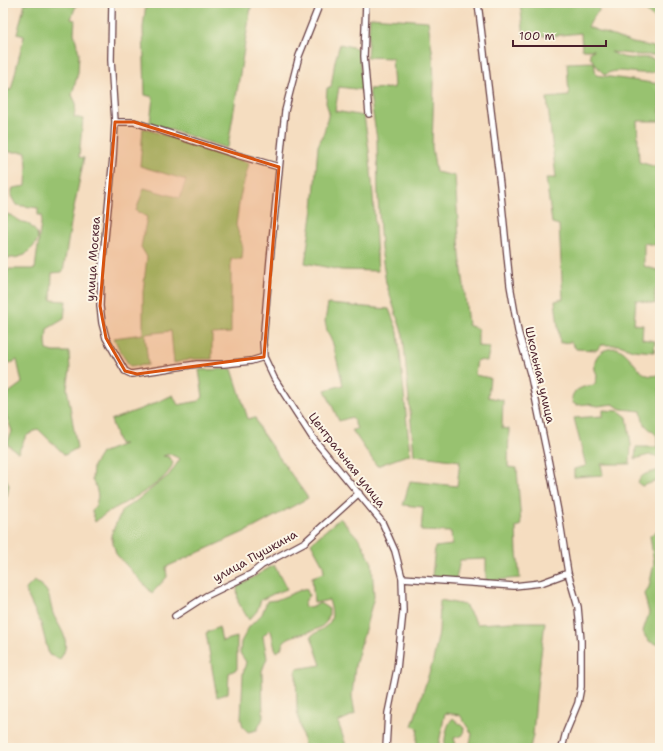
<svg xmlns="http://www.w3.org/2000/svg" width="663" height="751" font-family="'Shantell Sans',sans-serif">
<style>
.green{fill:#98c26f;stroke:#71704d}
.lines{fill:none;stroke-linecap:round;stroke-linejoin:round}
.street-casing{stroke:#643c41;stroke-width:8}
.street{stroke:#fff;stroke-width:5.5}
.marked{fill:#d8530f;fill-opacity:0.2;stroke:#d8530f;stroke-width:3;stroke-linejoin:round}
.labels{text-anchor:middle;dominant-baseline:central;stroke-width:4;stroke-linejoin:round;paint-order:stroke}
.street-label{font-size:12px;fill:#4a1f2b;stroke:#fcf5e5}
</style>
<rect width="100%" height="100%" fill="#fcf5e5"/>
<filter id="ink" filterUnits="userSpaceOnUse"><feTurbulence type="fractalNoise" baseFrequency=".025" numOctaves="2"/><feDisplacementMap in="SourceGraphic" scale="8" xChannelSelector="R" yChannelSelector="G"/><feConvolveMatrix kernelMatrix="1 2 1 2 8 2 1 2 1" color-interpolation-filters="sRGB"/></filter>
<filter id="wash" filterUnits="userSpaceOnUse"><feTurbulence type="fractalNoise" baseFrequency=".012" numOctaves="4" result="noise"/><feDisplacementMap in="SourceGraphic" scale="16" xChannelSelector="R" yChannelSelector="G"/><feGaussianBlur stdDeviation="0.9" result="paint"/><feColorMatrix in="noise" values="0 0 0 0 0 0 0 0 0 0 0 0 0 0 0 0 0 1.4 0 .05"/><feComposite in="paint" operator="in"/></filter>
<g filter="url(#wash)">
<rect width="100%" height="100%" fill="#f5ddc0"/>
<path class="green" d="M25,3H77L71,19L75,20L74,33L79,53L78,73L72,95L76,103L74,117L83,119L79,157L84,158L72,217L63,272L52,273L51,300L66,301L64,319L47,329L46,342L47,350L54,352H69L70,370L67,388L77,448L65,455L38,429L26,436L18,453L7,444L12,431L3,408V397L22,383L17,360L3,367V275L9,269H35L42,215H38V208L16,205L11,196L13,188L26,186L27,167L26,152H3V89L11,90L24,36L17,34Z
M146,3H267V5L253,3L251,7L228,146L226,148L150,123L153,97L145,95L143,28Z
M520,3H598L599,11L594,16L588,27L633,43L654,47L656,55H639L611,52C617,55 623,58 630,58C640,59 653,54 660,65L657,71C639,78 618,65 605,75C599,70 595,63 590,57V52L594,50H582L581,33L552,36L524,37Z
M640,3H660V21C651,17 645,11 640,3Z
M370,17L428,21L433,57L434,84L432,147L436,172L455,176L460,255L464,286L468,325L478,329V346L490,347L487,361L477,360L475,375L490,378L488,397L503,400L502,428L509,429L508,467L517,468L521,525L516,527L517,552L520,578L486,581V559L460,560L456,579L432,577L435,547L452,545L451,532L421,531L423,507L403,505L410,481L457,486L460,461L414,455L403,335L386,283L381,248L378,197L377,139L369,89L394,88L392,58L367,57Z
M340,44L360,49V64L363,90L339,87L335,111L364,116C373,167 374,219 378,271L341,270L305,263L313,209L318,146L324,132L329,112L326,103L327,88L331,87L335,61Z
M594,62L596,75L660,84V121H637L639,162L660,168V198L654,226H660V246L644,243V266L660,271V289H655V304L636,300L634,324L643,325L642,339L655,341L654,352L633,350L619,345H601L597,350L576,349L571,342L560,343L555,301L563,299L559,225L552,223L546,178H556L547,98L569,96L567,63Z
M143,128L249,163L240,197L236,225L243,248L242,259H231V333L212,334V359H192L174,363L171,331L145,334L148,365L130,366L121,353L114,338L143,334V292L147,257L141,247L147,217L136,211L144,188L180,198L186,180L140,166Z
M3,213L10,215L22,222L28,223L37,233L38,239L34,246L25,255L15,258H4L3,262Z
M328,304L389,309L398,332L410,454L377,466L352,430L357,429L352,417L339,421L325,390L343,385L333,344L327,331L325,321Z
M617,348C635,355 638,383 660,374V460C655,451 643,457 635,459L636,447H657V436C647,425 644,429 641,411L621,409L613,404L598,406L588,404L577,405L573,403C568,390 584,386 594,385C595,383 597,379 597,376C597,374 596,372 595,370C593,354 603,348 617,348Z
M232,369L248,419L255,417L260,430L308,498L253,528L166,567L167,577L152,593L116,554L111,535L122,510L136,501L169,475L180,459L170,454L163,456L169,457L173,462C170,482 127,501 110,511C105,514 100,518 95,522L92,511L96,505L98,496L96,487L92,480L93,466L101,453L124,444H119L111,420L146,407L173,395L178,405L199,401L203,397L199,370Z
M603,410L619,411L627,417L631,445L630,464H601L603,475L574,477V469L586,466L574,418L603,416Z
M660,469V480L642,486L638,483C643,470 651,475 660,469Z
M3,472L9,485L7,496L3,497Z
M340,518L360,540L372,563L374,597L355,666L352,696L355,714L338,722L347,748H305L297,711L296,669L321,665L311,636C330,624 336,623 329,600L314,603L312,577L324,573L323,565L311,543Z
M660,528V644C650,644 646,640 643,631L649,613L644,594L649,587L654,563L650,536Z
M274,565L287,589L273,594L261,600L257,611L249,620L238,602L237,587Z
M34,581C38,583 42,586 45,589C51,596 50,607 54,616C62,631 72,643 60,659L49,655L41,624L25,590Z
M306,588L309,595L305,602L304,606L310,608L320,603L329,609C331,638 291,629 283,643C282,645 282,647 281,649L277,652C272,644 274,637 270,629L263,636L267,658L262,671L263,718L257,730L248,732L243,727L241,719L243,674L246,662L240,653L241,642L249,627L262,614L267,601L276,600Z
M440,600L465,605L477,624L512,622H545L537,687L533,735L530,748H469L472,734L460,715L445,713L438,748H416L418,728L412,726L433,661L439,632Z
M219,627L222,641L237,637V669L229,673L228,693L217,697L206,633Z
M453,718L464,728L463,735L454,738L457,748H444C445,738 446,725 453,718Z"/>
</g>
<g filter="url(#ink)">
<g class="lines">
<defs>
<path id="street" d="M112,3L111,60L115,122L113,158L101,278L100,306L102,323L106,338L125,371L131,374L197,364H224L251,361L264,357
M320,3L299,56L285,111L270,260L263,342L264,357L274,378L312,437L382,522L395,551L402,578L403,611L397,669L388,713L386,748
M366,3L364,56L369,114
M478,3L500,185L510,285L518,331L531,377L549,464L560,522L568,573L578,607L581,641V687L578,703L566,732L562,748
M115,122H134L237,155L279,167
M402,578L514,586L541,583L568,573
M175,616L206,596L251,574L262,565L305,542L359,493"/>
</defs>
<use href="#street" class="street-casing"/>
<use href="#street" class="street"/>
</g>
</g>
<path class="marked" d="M115,122H134L279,167L264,357L137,374L125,371L106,338L100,306Z"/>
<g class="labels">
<g class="street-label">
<text transform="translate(93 259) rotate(-86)">улица Москва</text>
<text transform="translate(540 375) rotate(77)">Школьная улица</text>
<text transform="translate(347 460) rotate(52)">Центральная улица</text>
<text transform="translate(255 556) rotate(-29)">улица Пушкина</text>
</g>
</g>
<rect width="663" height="751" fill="none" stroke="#fcf5e5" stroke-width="16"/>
<path d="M513 40v6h93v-6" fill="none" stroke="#4a1f2b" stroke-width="2"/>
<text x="519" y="40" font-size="12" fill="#4a1f2b" stroke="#fcf5e5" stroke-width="3" paint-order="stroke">100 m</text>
</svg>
